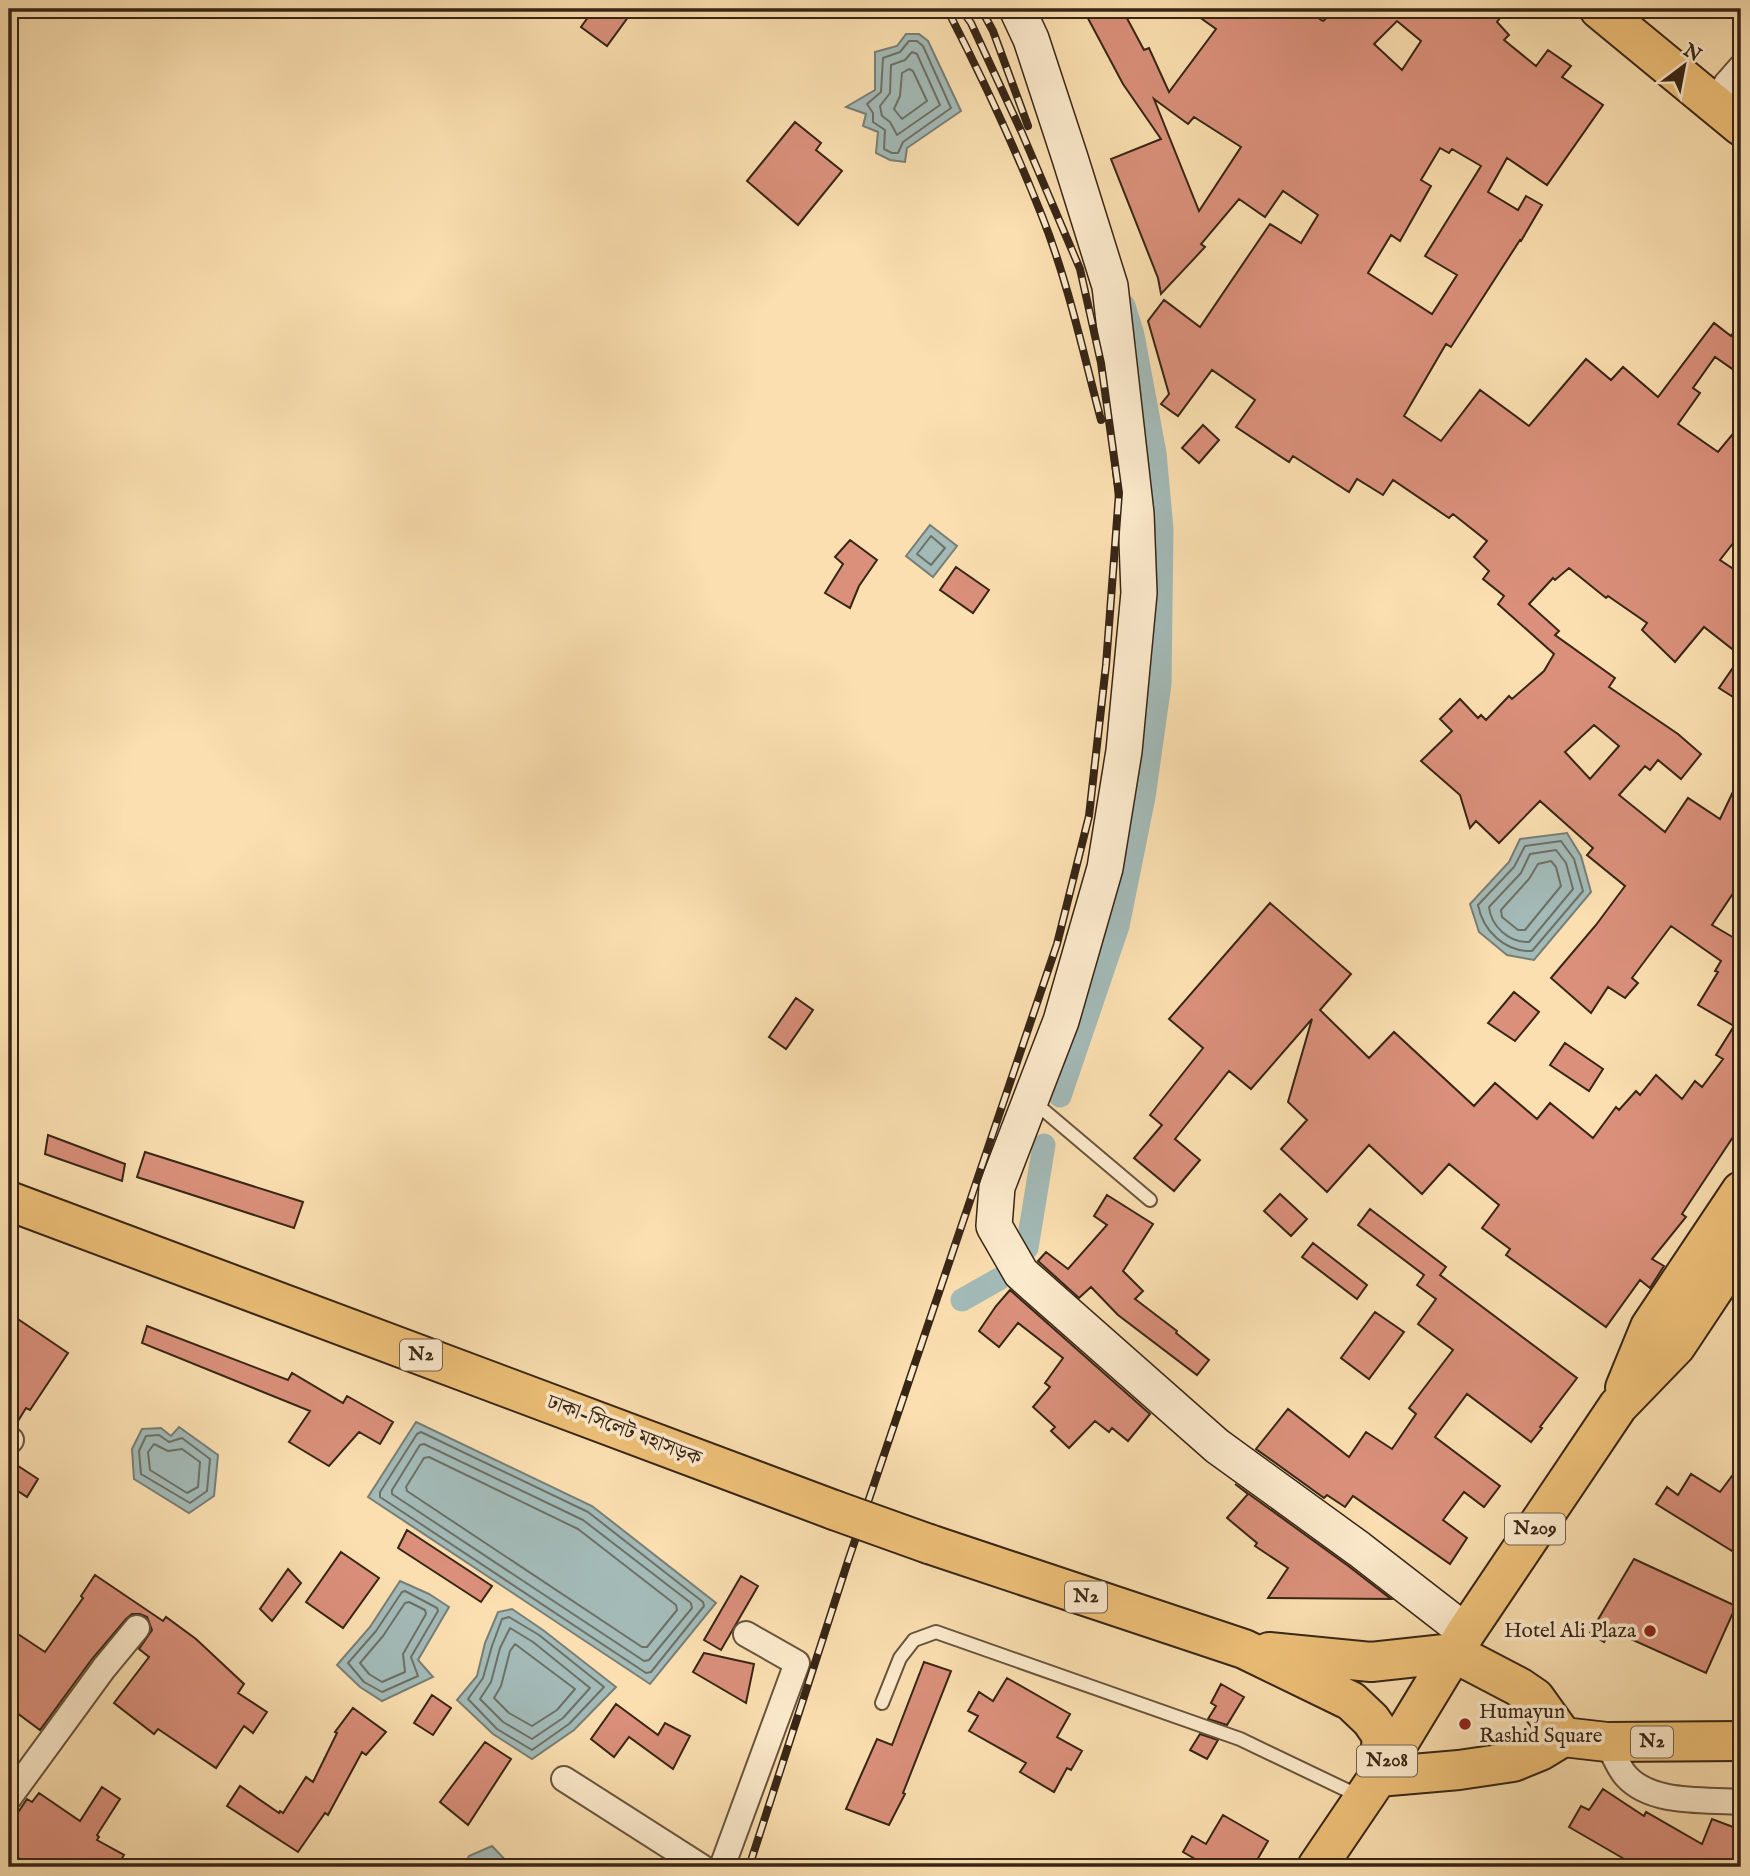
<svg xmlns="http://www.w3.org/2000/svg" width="1750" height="1876" font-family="'IM FELL English','Noto Serif Bengali',serif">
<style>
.water{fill:#a3bab7;stroke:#787e76;stroke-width:2}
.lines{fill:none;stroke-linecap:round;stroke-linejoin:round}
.shore{stroke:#6d7066;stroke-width:2}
.canal{stroke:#a3bab7;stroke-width:23}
.building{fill:#da907b;stroke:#372515;stroke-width:2;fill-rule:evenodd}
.lane-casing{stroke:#68543c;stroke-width:16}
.street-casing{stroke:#68543c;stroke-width:28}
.secondary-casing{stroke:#372515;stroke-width:38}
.highway-casing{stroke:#372515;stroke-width:42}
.lane{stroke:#fceacc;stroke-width:12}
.street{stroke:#fceacc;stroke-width:24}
.secondary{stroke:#fceacc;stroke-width:35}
.highway{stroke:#eec078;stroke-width:38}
.rail-casing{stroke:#372515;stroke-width:8}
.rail{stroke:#fceacc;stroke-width:5;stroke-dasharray:16;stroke-linecap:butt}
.highway-bridge-casing{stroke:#372515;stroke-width:42;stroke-linecap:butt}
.highway-bridge{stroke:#eec078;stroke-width:38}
.poi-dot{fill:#8f2418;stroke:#fceacc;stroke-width:2.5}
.labels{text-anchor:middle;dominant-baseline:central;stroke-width:7;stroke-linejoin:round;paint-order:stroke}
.shield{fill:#fceacc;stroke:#72604c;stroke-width:2}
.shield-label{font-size:19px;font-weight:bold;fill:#372515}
.street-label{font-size:21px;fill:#372515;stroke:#fceacc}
.poi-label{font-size:21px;fill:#372515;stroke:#fceacc;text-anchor:end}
</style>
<rect width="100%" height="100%" fill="#fbdfb0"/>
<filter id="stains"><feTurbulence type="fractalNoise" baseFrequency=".00286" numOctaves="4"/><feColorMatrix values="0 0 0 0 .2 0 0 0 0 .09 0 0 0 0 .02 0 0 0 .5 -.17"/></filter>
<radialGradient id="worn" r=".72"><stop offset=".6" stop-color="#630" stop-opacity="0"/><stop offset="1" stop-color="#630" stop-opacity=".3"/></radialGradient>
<path class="water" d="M906,34H919L928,41L961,111L907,148L905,162L890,160L876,153L878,132L863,126L866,114L846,107L875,90V52L897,46Z
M930,525L957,546L933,577L906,556Z
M1567,833L1581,856L1591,892L1534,960L1507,955L1479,932L1470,904L1509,862L1520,839Z
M416,1422L592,1506L716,1603L650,1684L368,1497Z
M179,1427L218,1455L214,1496L189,1513L134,1479L132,1449L142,1429L161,1428L171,1436Z
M400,1581L429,1594L449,1607L418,1660L433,1677L382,1701L360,1687L337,1665L370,1627Z
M512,1609L543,1630L616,1687L574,1730L532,1759L493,1734L457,1700L477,1676L485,1643L498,1612Z
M492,1846L512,1867H463L469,1856Z"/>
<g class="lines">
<path class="shore" d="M909,41H917L923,46L951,108L903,142L898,153H892L884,149L885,130L873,122V113L867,104L881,92L883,58L900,52Z
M912,52L917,54L940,105L897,135L890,122L882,116L880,106L890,93L891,65L905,60Z
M909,69L913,71L927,101L902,119L894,109L900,96L902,73Z
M931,536L945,548L931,565L917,554Z
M1561,841L1574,859L1583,891L1532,951C1505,952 1483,931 1478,905L1514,867L1525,846Z
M1556,850L1566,863L1573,889L1529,942C1509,943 1491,926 1489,907L1521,873L1530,854Z
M1551,861L1556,867L1561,886L1525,930H1518L1502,917L1501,910L1529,879L1538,864Z
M421,1432L588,1512L703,1602L704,1606L651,1672L646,1673L380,1497V1492L417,1434Z
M159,1435L169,1442L182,1438L210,1459L207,1491L190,1503L141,1474L139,1451L146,1436Z
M154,1444L168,1451L182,1449L200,1462L198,1487L187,1493L150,1470L148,1452Z
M424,1444L583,1520L691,1603L692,1608L649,1660L644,1661L392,1494V1490L420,1445Z
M429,1457L578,1529L676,1605L677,1610L647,1647H642L407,1491L406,1487L424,1458Z
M405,1591L437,1608L438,1611L411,1657L418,1676L382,1692L364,1682L348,1663L376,1631L402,1592Z
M409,1602L425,1610L426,1614L403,1654L405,1672L382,1682L369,1674L360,1663L383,1636L405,1603Z
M509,1617L539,1635L604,1687L569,1724L532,1750L497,1729L468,1699L483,1678L492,1646L502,1619Z
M510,1628L533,1642L590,1688L563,1718L532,1739L503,1722L480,1699L491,1682L500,1648Z
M515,1644L575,1689L557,1710L532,1726L509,1713L494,1698L501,1686L510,1651Z"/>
<path class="canal" d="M1060,1096L1118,926L1144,797L1160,684L1162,529L1155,453L1133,335L1124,306
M1027,1248L1044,1145
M962,1300L999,1279"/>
</g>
<path class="building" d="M594,9H634L607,46L581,27Z
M1083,9H1122L1144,50L1149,48L1169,92L1216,29L1188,9H1304L1323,21L1337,9H1507L1497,22L1509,35L1504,40L1536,66L1548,50L1571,66L1562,77L1603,105L1547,185L1507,158L1488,192L1518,210L1526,196L1542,205L1521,241L1520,240L1451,347L1446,344L1404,416L1441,441L1480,390L1529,426L1586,359L1611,380L1623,367L1658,397L1714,323L1731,336L1741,321V375L1715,357L1693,388L1700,393L1678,424L1718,452L1741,424V533L1720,560L1741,574V702L1719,688L1741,656L1704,627L1675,662L1642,630L1647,623L1608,596L1606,598L1569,568L1555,580L1553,578L1529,604L1559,631L1555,635L1615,678L1609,687L1678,734L1701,754L1681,779L1658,760L1650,770L1645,766L1619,795L1665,832L1688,798L1720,819L1741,775V897L1734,892L1712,925L1741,942V1125L1682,1214L1686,1217L1652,1259L1664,1266L1650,1288L1640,1280L1606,1327L1506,1255L1510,1249L1482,1228L1499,1205L1449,1164L1422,1194L1369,1145L1327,1192L1281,1149L1307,1120L1288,1102L1312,1019L1251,1089L1229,1071L1175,1139L1200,1160L1174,1191L1134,1158L1162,1125L1150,1115L1203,1048L1169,1019L1270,903L1351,974L1320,1010L1369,1058L1394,1032L1474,1106L1495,1083L1537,1119L1550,1103L1593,1138L1616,1107L1619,1110L1636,1091L1640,1095L1656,1075L1682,1099L1695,1081L1702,1087L1723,1059L1716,1055L1734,1026L1698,1005L1718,972L1715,971L1721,961L1671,926L1632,978L1638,983L1625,998L1608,987L1591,1013L1551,978L1596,925L1625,886L1587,855L1593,848L1540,801L1499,843L1476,821L1470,828L1460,795L1421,761L1452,731L1440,719L1460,699L1478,718L1481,715L1486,720L1509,696L1512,699L1544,671L1554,654L1498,604L1504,596L1483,579L1489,571L1474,557L1487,541L1453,514L1449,518L1393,480L1383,495L1357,479L1349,492L1293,456L1289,462L1236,427L1255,400L1212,370L1178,416L1161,404L1169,394L1148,321L1164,300L1200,327L1270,224L1301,243L1318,215L1283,191L1265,217L1239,199L1201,244L1205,247L1161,294L1158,278L1111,159L1161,139L1123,84ZM1397,21L1421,41L1402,70L1374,44ZM1154,99L1188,124L1194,117L1241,147L1199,211ZM1440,148L1449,153L1452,149L1481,166L1425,256L1457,275L1432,314L1368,273L1391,235L1400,241L1431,186L1421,180ZM1594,725L1619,746L1590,779L1565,752Z
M795,122L821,143L816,150L842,171L798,225L747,181Z
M1203,425L1219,440L1199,463L1182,448Z
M850,540L877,560L859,586L850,608L825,593L843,564L835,557Z
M956,567L989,590L973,613L940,590Z
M1514,992L1539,1012L1515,1041L1488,1023Z
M796,998L813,1010L786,1049L769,1037Z
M1565,1043L1603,1069L1589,1091L1550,1065Z
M48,1135L125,1164L122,1181L45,1154Z
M145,1152L303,1202L294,1228L137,1177Z
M1280,1194L1307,1219L1291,1236L1264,1211Z
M1107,1195L1153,1224L1123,1271L1143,1291L1135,1299L1177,1331L1176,1333L1209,1360L1197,1375L1118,1315L1091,1287L1079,1298L1038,1261L1046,1252L1068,1269L1107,1225L1094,1216Z
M1370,1209L1446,1267L1440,1275L1577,1378L1540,1427L1542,1428L1531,1442L1467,1394L1435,1437L1500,1486L1484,1507L1464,1492L1443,1520L1467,1538L1450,1564L1353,1496L1345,1507L1327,1495L1324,1498L1256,1449L1288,1409L1349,1457L1366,1432L1392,1449L1416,1414L1409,1408L1453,1350L1418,1324L1436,1299L1417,1285L1424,1275L1358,1225Z
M1313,1243L1367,1285L1357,1299L1302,1257Z
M1010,1290L1150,1414L1128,1441L1112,1428L1109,1432L1095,1421L1069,1448L1051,1431L1055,1427L1033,1407L1050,1387L1045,1383L1063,1358L1018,1323L999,1347L979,1331L996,1306Z
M1375,1312L1404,1332L1369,1379L1341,1358Z
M9,1313L68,1353L30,1410L26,1408L15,1426H9Z
M147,1326L288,1380L292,1373L343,1403L347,1396L393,1422L380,1444L359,1432L329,1466L289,1442L310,1411L142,1343Z
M9,1460L38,1479L27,1497L9,1485Z
M1741,1464V1537L1732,1551L1656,1504L1667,1487L1678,1495L1691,1474L1720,1492Z
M1235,1484L1347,1565L1391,1599L1268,1598L1288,1568L1255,1546L1257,1543L1227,1518L1248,1494Z
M407,1530L492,1586L481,1602L398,1548Z
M341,1552L379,1578L343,1628L306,1602Z
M1634,1559L1736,1606L1706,1673L1611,1630L1604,1642L1590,1633Z
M288,1569L301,1583L272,1621L260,1609Z
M95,1575L163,1621L166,1617L196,1639L244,1684L238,1693L267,1712L253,1733L244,1726L216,1768L158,1729L154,1734L114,1703L149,1657L139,1649L152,1630L147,1617L140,1614H132L126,1619L92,1659L40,1730L9,1707V1628L45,1652L83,1598L81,1596Z
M741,1576L758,1586L721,1650L704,1640Z
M704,1653L754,1664L746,1703L693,1672Z
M924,1662L951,1671L903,1793L905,1794L889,1825L846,1809L877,1739L892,1745Z
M1007,1678L1070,1714L1057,1737L1082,1751L1071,1770L1067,1768L1054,1792L1020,1772L1026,1763L969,1731L978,1716L968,1711L979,1692L993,1701Z
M1221,1684L1244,1697L1227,1725L1208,1719L1216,1706L1211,1703Z
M432,1695L451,1708L433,1735L414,1723Z
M616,1704L658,1735L665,1723L690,1736L673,1769L629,1737L614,1757L591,1739Z
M353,1708L386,1732L366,1755L362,1752L328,1815L325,1813L298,1852L227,1806L240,1786L279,1813L280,1811L283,1813L306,1777L313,1782L337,1733L335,1732Z
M1200,1734L1218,1740L1207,1759L1190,1750Z
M485,1742L511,1759L468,1825L440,1802Z
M102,1787L120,1799L97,1835L99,1837L97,1840L124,1855L117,1867H33L9,1852V1826L27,1799L32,1802L39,1793L80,1821Z
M1603,1789L1644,1816L1646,1812L1702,1844L1712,1819L1741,1830V1867H1622L1626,1860L1569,1827L1581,1806L1589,1810Z
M1223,1815L1268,1841L1253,1867H1209L1183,1852L1192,1836L1206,1844Z"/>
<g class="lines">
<defs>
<path id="lane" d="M1034,1102L1150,1200
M882,1703L900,1658L914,1640L936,1632L1240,1739L1359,1796"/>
<path id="street" d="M1726,84L1741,67
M9,1442L11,1440
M1607,1742C1613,1753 1618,1767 1626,1776C1652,1805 1705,1799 1741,1802
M564,1779L702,1867
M9,1798L104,1668L137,1628
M722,1867L797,1663L746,1634"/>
<path id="secondary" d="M1017,9L1031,39L1070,158L1110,286L1136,514L1139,593L1124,751L1105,868L1061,1021L997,1187L994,1226L1021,1273L1217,1446L1359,1549L1466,1632"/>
<path id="highway" d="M1599,9L1741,126
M9,1201L834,1510
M1625,1388L1650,1327L1741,1191
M929,1544L1244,1649L1351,1701L1371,1720L1382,1736L1378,1777L1459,1770L1513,1762L1540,1751L1563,1737L1607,1742L1741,1741
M1269,1652L1371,1662L1454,1653L1519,1687L1535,1698L1563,1737
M1317,1867L1378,1777L1466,1632L1618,1406L1676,1346L1741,1248"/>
</defs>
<use href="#lane" class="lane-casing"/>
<use href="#street" class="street-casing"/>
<use href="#secondary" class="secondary-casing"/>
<use href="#highway" class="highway-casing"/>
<use href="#lane" class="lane"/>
<use href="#street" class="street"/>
<use href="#secondary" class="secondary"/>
<use href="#highway" class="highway"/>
<defs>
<path id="rail" d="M947,9C982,77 1014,145 1042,216C1068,282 1083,352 1101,420
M981,9L993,31L1028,126
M749,1867L848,1561L1057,944L1089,816L1106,665L1119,493L1101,363L1080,269L1022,133L971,23L961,9"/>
</defs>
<use href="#rail" class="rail-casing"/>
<use href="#rail" class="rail"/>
<defs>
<path id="highway-bridge" d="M834,1510L929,1544"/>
</defs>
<use href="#highway-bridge" class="highway-bridge-casing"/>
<use href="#highway-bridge" class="highway-bridge"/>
</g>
<g class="poi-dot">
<circle cx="1650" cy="1631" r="7"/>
<circle cx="1465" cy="1724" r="7"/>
</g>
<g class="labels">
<g class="shield">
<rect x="400" y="1339.5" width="42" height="31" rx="5"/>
<rect x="1505" y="1513.5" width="60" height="31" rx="5"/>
<rect x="1065" y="1581.5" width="42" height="31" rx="5"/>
<rect x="1631" y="1726.5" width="42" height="31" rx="5"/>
<rect x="1357" y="1745.5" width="60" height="31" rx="5"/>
</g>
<g class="shield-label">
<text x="421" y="1355">N2</text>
<text x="1535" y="1529">N209</text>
<text x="1086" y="1597">N2</text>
<text x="1652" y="1742">N2</text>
<text x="1387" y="1761">N208</text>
</g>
<g class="street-label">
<text transform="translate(624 1431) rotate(21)">ঢাকা-সিলেট মহাসড়ক</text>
</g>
<g class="poi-label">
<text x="1636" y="1631">Hotel Ali Plaza</text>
<text x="1479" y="1712" text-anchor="start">Humayun<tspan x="1479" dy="24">Rashid Square</tspan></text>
</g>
</g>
<rect width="1750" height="1876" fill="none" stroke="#fbdfb0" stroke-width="35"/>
<rect x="10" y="10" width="1729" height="1855" fill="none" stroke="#372515" stroke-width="3.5"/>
<rect x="18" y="18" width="1715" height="1841" fill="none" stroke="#372515" stroke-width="2"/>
<g transform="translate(1684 66) rotate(32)" stroke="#fceacc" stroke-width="5" paint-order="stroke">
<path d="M0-5L12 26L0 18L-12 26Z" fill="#372515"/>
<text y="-10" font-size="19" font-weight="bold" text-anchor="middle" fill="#372515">N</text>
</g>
<rect width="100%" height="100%" filter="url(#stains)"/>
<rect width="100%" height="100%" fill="url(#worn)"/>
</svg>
